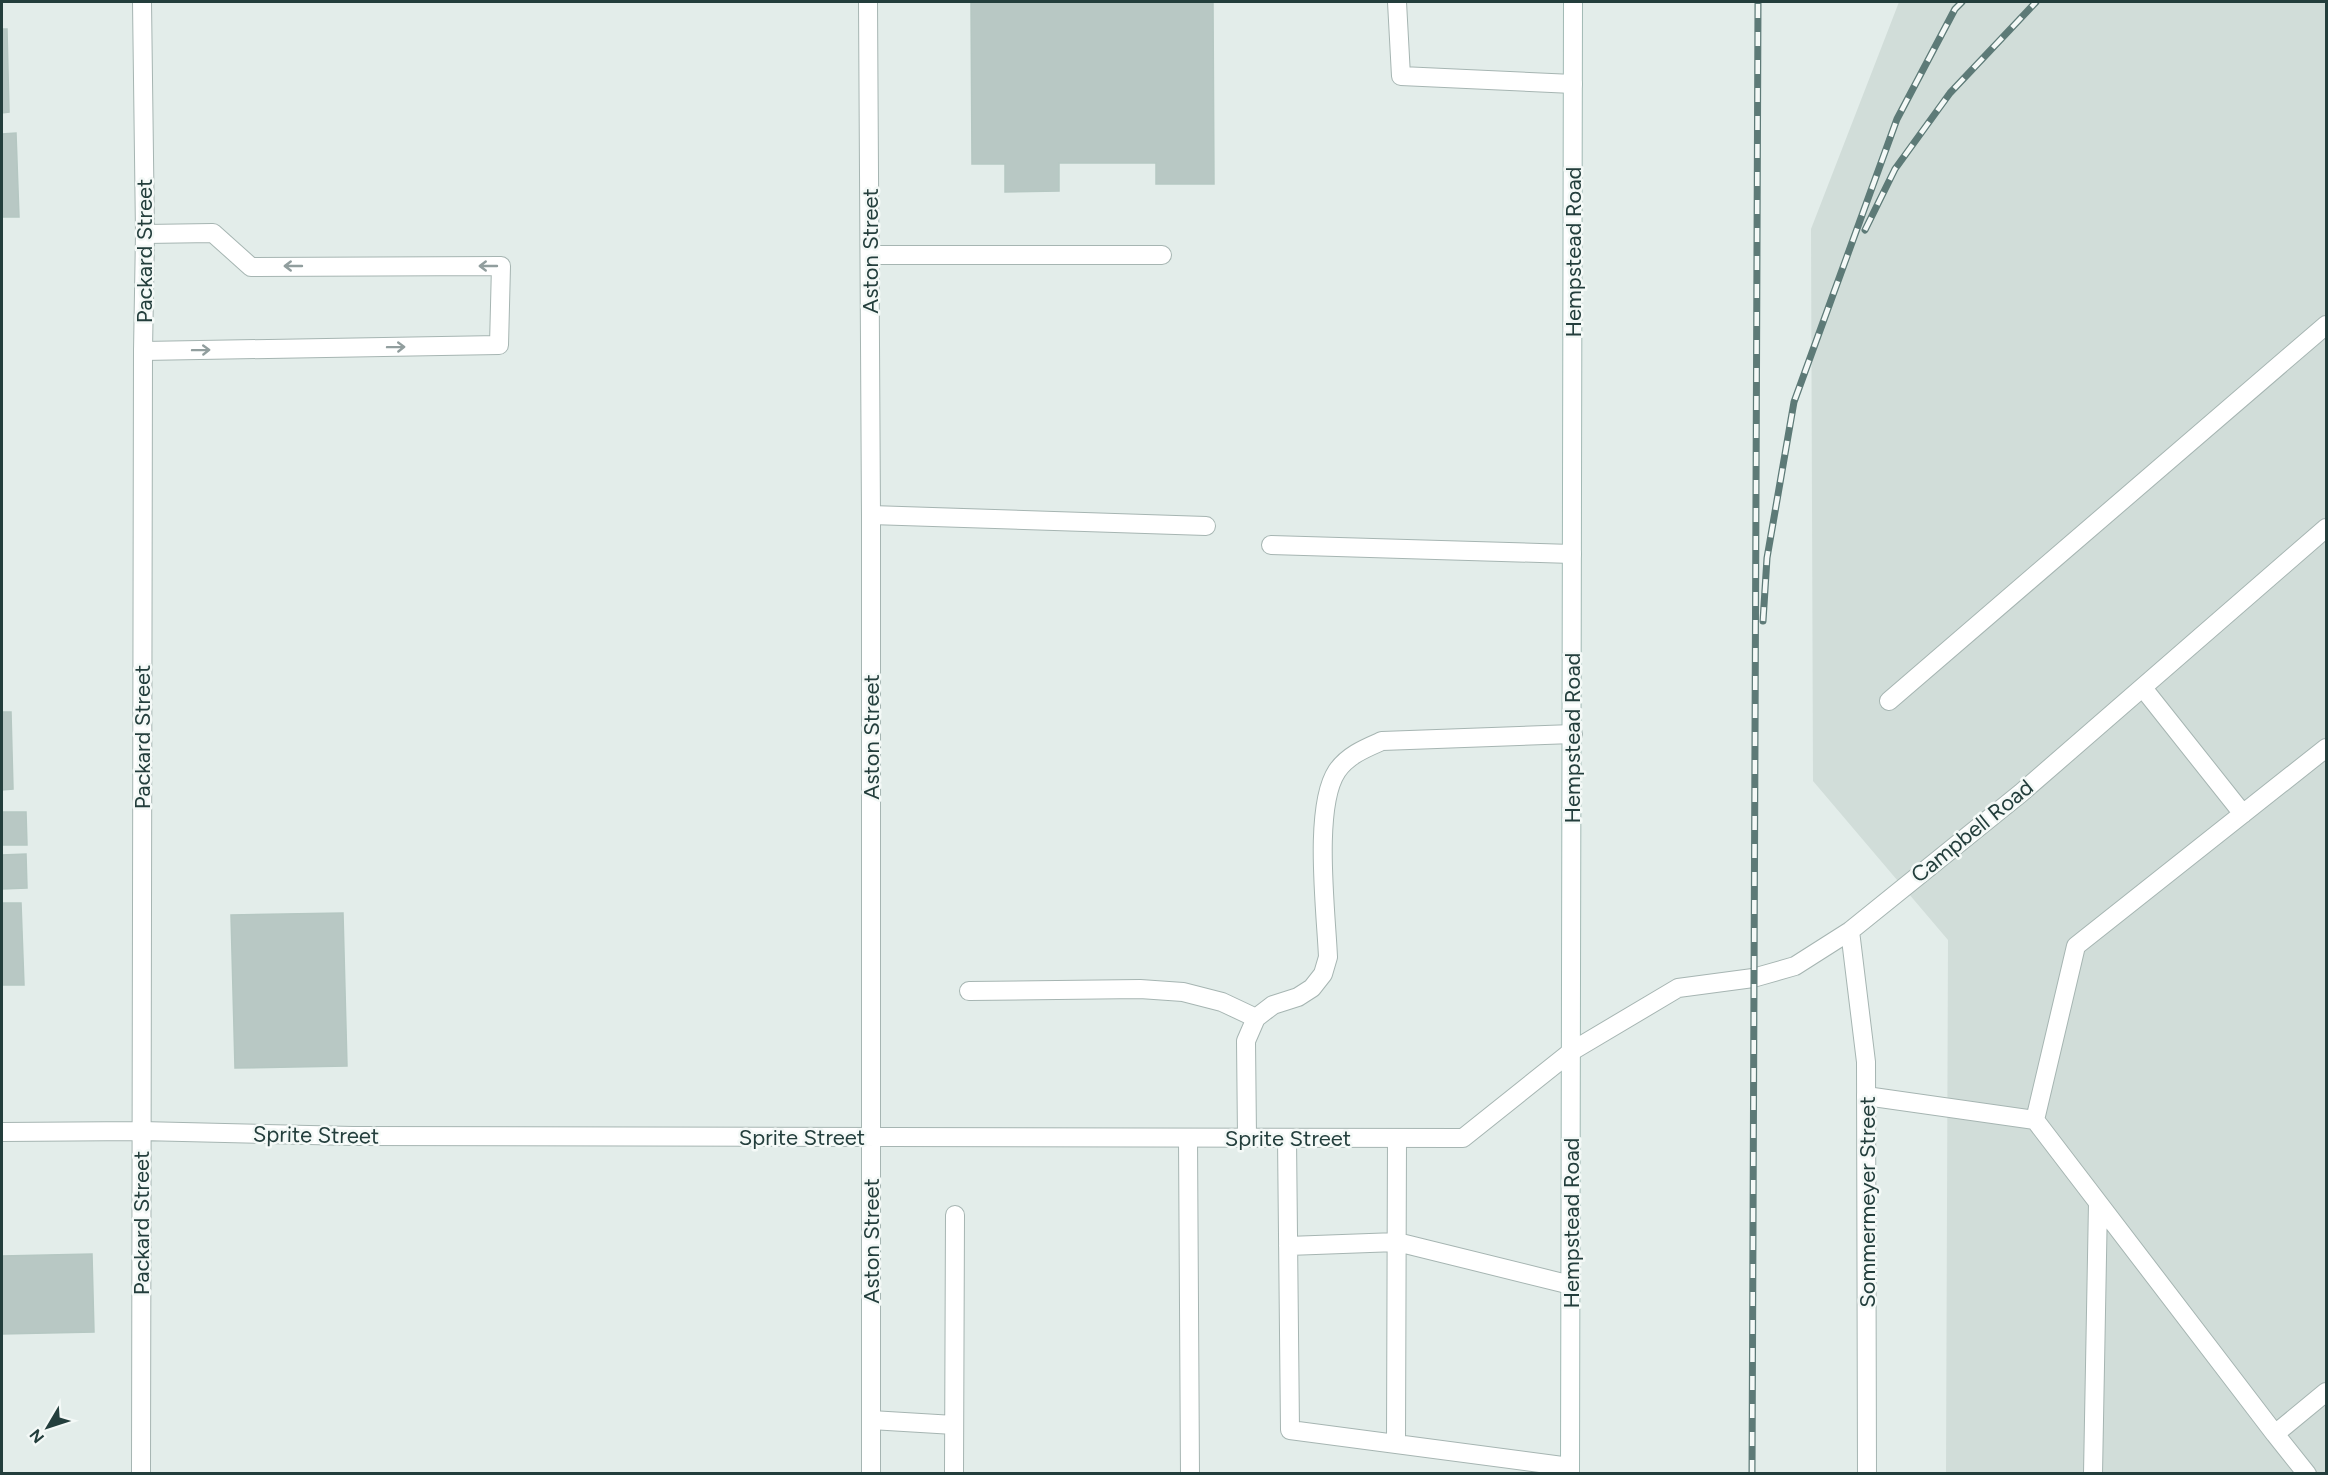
<svg xmlns="http://www.w3.org/2000/svg" width="2328" height="1475" font-family="Figtree,sans-serif">
<style>
.built{fill:#d1ddd9}
.building{fill:#b8c8c4;stroke:#b5c7c2;stroke-width:1.5}
.lines{fill:none;stroke-linecap:round;stroke-linejoin:round}
.service-casing{stroke:#a6b5b2;stroke-width:20}
.minor-casing{stroke:#a6b5b2;stroke-width:20}
.tertiary-casing{stroke:#a6b5b2;stroke-width:20}
.secondary-casing{stroke:#a1b9b4;stroke-width:20}
.service{stroke:#fff;stroke-width:18}
.minor{stroke:#fff;stroke-width:18}
.tertiary{stroke:#fff;stroke-width:18}
.secondary{stroke:#fff;stroke-width:18}
.rail-casing{stroke:#5d7a77;stroke-width:7}
.rail{stroke:#f4f9f7;stroke-width:4.5;stroke-dasharray:14;stroke-linecap:butt}
.oneway{stroke:#919e9e}
.labels{text-anchor:middle;dominant-baseline:central;stroke-width:5;stroke-linejoin:round;paint-order:stroke}
.street-label{font-size:22px;fill:#233e3c;stroke:#f4f9f7}
</style>
<rect width="100%" height="100%" fill="#e3edea"/>
<path class="built" d="M1899,2H2326V1473H1946L1948,940L1813,781L1811,229Z"/>
<path class="building" d="M971,2H1213L1214,184H1156V163H1059V191L1005,192V164H972Z
M2,29H7L9,112L2,113Z
M16,133L19,217H2V134Z
M2,712H11L13,789L2,790Z
M2,812H26L27,845H2Z
M26,854L27,888L2,889V855Z
M2,903H21L24,985H2Z
M343,913L347,1066L235,1068L231,915Z
M92,1254L94,1332L2,1334V1256Z"/>
<g class="lines">
<defs>
<path id="service" d="M1397,2L1401,76L1573,84
M870,255H1162
M143,351L499,345L501,266L251,267L213,233L145,234
M871,515L1206,526
M1271,545L1572,554
M2143,688L2243,814
M1889,701L2326,325
M969,991L1140,989L1183,992L1222,1002L1256,1018
M1866,1096L2035,1120L2076,946L2326,748
M2035,1120L2275,1434L2326,1392
M1247,1137L1246,1041L1256,1018L1273,1005L1298,997L1312,988L1323,974L1328,957C1326,911 1313,807 1337,771C1348,755 1366,748 1382,741L1573,734
M1188,1138L1190,1474
M1287,1138L1290,1430L1570,1467
M1288,1246L1397,1242L1571,1285
M871,1420L954,1425
M2275,1434L2307,1474
M1396,1444L1397,1138
M954,1474L955,1215
M2093,1474L2098,1203"/>
<path id="minor" d="M868,2L871,515V1474
M2,1132L141,1131L353,1136L1463,1138L1572,1051
M141,1474L143,351L145,234L142,2"/>
<path id="tertiary" d="M1850,931L1866,1062L1867,1474
M1572,1051L1678,988L1753,978L1795,966L1850,931L2021,793L2326,528"/>
<path id="secondary" d="M1570,1474L1573,2"/>
</defs>
<use href="#service" class="service-casing"/>
<use href="#minor" class="minor-casing"/>
<use href="#tertiary" class="tertiary-casing"/>
<use href="#secondary" class="secondary-casing"/>
<use href="#service" class="service"/>
<use href="#minor" class="minor"/>
<use href="#tertiary" class="tertiary"/>
<use href="#secondary" class="secondary"/>
<defs>
<path id="rail" d="M1865,230L1895,169L1950,93L2036,2
M1763,621L1767,558L1794,402L1897,119L1955,9L1962,2
M1752,1474L1758,2"/>
</defs>
<use href="#rail" class="rail-casing"/>
<use href="#rail" class="rail"/>
</g>
<defs><path id="oneway-shaft" d="M-6 0H5M1.5-3L5.5 0L1.5 3" fill="none" stroke-width="1.6" stroke-linecap="round" stroke-linejoin="round" transform="scale(1.5)"/></defs>
<g class="oneway">
<use href="#oneway-shaft" transform="translate(293 266) rotate(180)"/>
<use href="#oneway-shaft" transform="translate(488 266) rotate(-180)"/>
<use href="#oneway-shaft" transform="translate(396 347) rotate(-1)"/>
<use href="#oneway-shaft" transform="translate(201 350) rotate(-1)"/>
</g>
<g class="labels">
<g class="street-label">
<text transform="translate(144 251) rotate(-90)">Packard Street</text>
<text transform="translate(870 251) rotate(-90)">Aston Street</text>
<text transform="translate(1573 252) rotate(-90)">Hempstead Road</text>
<text transform="translate(142 737) rotate(-90)">Packard Street</text>
<text transform="translate(871 737) rotate(-90)">Aston Street</text>
<text transform="translate(1572 738) rotate(-90)">Hempstead Road</text>
<text transform="translate(1972 831) rotate(-39)">Campbell Road</text>
<text transform="translate(316 1135) rotate(1)">Sprite Street</text>
<text x="802" y="1137">Sprite Street</text>
<text x="1288" y="1138">Sprite Street</text>
<text transform="translate(1867 1202) rotate(-90)">Sommermeyer Street</text>
<text transform="translate(141 1223) rotate(-90)">Packard Street</text>
<text transform="translate(1571 1223) rotate(-90)">Hempstead Road</text>
<text transform="translate(871 1241) rotate(-90)">Aston Street</text>
</g>
</g>
<rect width="2328" height="1475" fill="none" stroke="#233e3c" stroke-width="6"/>
<g transform="translate(48 1427) rotate(231)" stroke="#f4f9f7" stroke-width="4.5" paint-order="stroke">
<path d="M0-4.5L10 22L0 15L-10 22Z" fill="#233e3c"/>
<text y="-9" font-size="16" font-weight="bold" text-anchor="middle" fill="#233e3c">N</text>
</g>
</svg>
